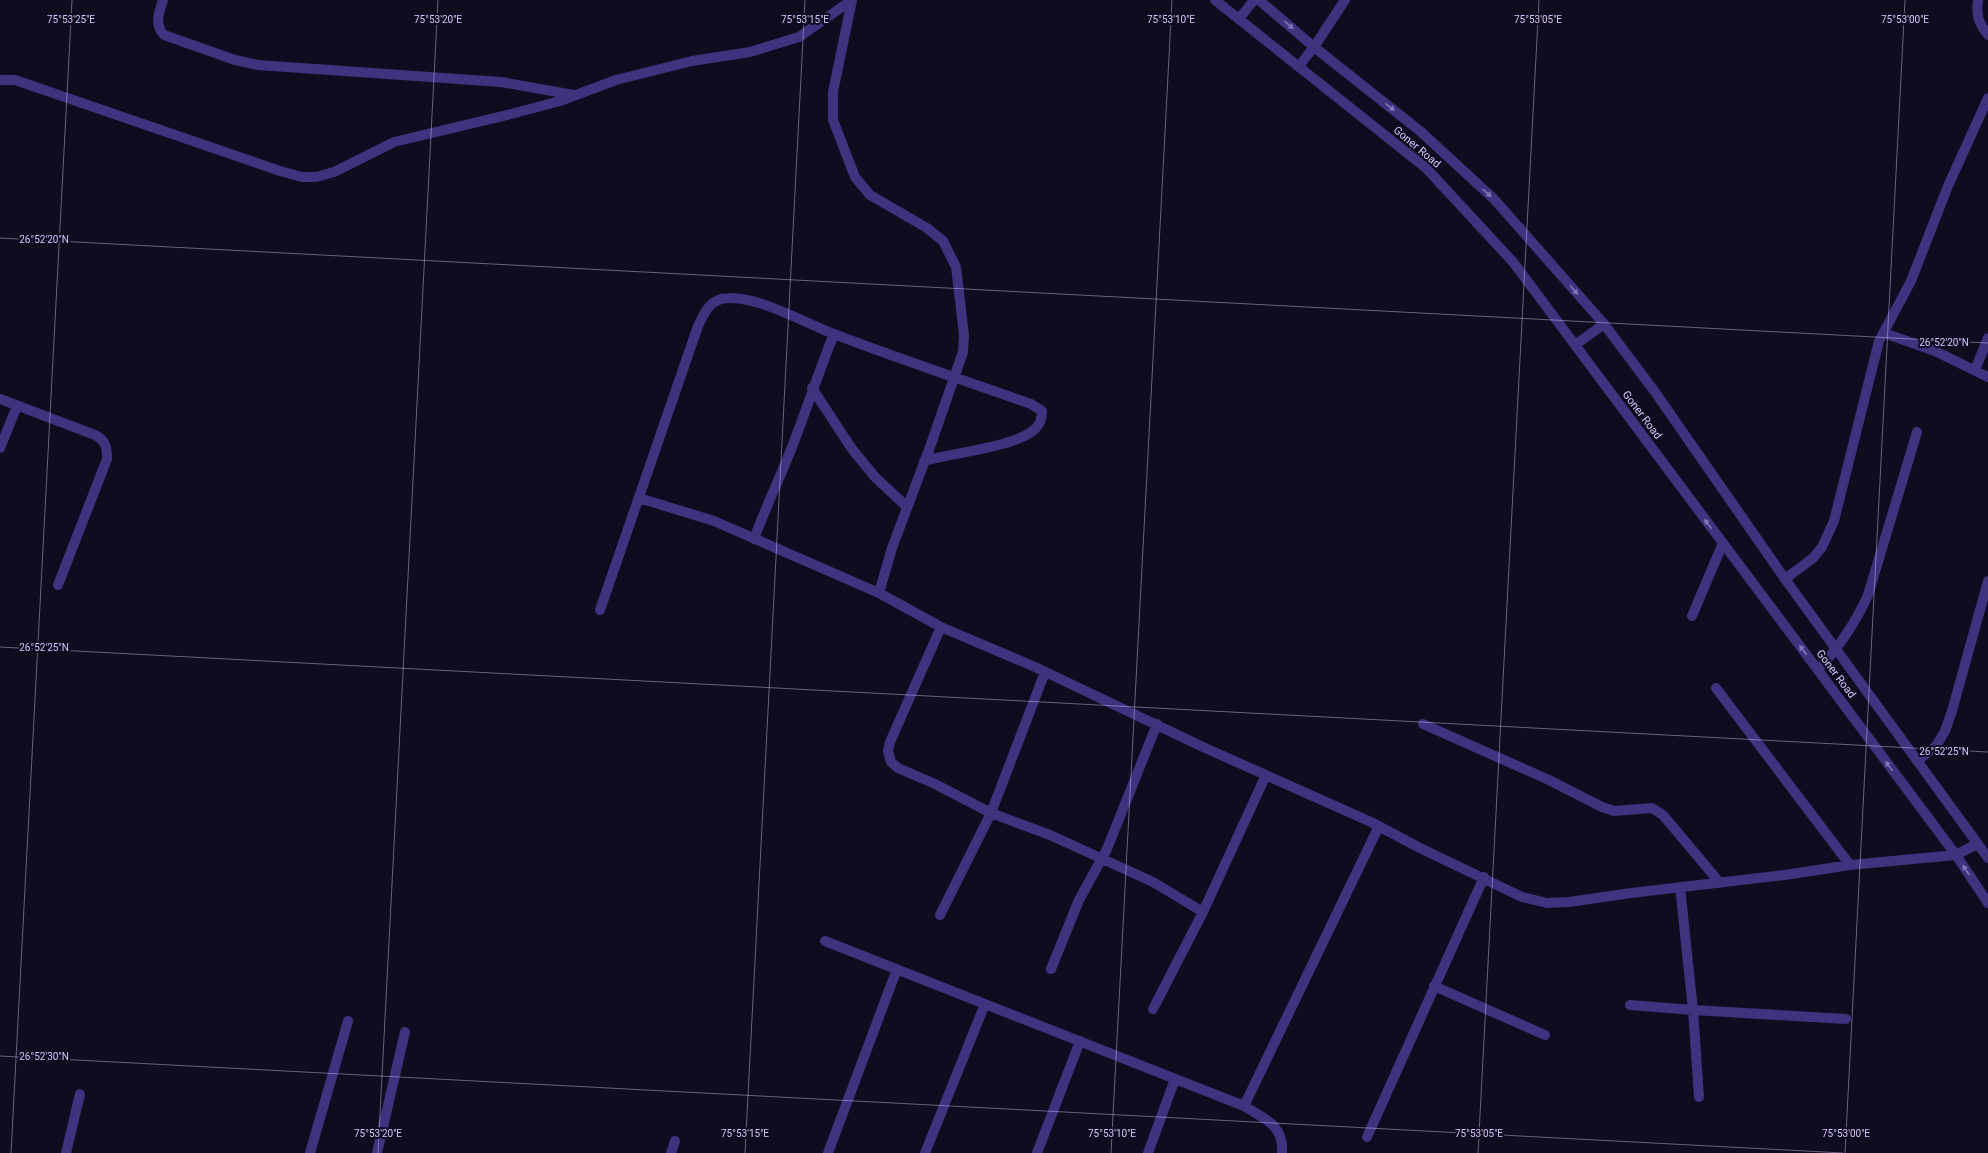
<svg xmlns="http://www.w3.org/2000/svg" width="1988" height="1153" font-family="Roboto,sans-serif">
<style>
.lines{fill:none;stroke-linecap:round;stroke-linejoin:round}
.service{stroke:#3e337f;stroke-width:10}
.minor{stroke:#3e337f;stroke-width:10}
.tertiary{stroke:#3e337f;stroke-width:10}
.oneway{fill:#8276b9}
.ticks{fill:none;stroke:#d4c7ff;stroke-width:1;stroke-opacity:0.45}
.labels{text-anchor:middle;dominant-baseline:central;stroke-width:4;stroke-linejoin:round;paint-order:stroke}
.street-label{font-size:11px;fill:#d4c7ff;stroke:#100b1e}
.ticks-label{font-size:10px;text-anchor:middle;fill:#d4c7ff;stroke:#100b1e;stroke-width:4;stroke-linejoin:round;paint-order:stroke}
</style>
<rect width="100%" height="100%" fill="#100b1e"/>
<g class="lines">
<path class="service" d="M1978,0C1976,16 1978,22 1988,35
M1239,19L1254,0
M1299,66L1314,47L1345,0
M1692,616L1723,543"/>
<path class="minor" d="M163,0C159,12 154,24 164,35L235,60L258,65L501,82L574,95
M852,0L833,92V120L855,177L870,195L927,228L943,241L956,267L964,335L963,352L930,447L892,548L879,593L941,627L1035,667L1203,747L1371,822L1420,848L1522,897L1547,903L1569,902L1631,893L1785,875L1850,865L1956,855
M0,80H15L280,171L302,177H316L334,172L394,142L511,114L560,101L616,80L692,61L750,52L799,37L852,0
M1884,333L1935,351L1988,377
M1975,370L1988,338
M812,388L852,449L875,477L907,507
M0,399L95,435C106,441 107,447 107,459L58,585
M0,448L17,406
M639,498L714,521L879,593
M754,539C767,503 785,468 798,431C810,399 821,366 834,334
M1785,579L1813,558L1822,547L1834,521L1879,341L1911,281L1948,186L1988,98
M600,610L698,326C705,311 711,298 729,298C760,297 805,323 834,334C899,359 966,381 1031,404L1042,411C1042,418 1041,423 1036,428C1018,447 951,453 924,461
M941,627L890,742L888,751L891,762L898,768L935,784L991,813L1050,835L1153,882L1203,912
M1818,670C1839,647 1855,624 1868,595L1917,432
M1716,688L1850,865
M1423,724L1549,780L1602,807L1614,811L1652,808L1663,815L1720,883
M1917,761L1936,746L1945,731L1952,711L1988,581
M1680,887L1693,1010L1699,1097
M940,915L991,813L1045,672
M825,941L1244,1106C1265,1119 1284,1125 1282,1153
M1051,969L1079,900L1107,849L1157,724
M1434,986L1545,1035
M1630,1005L1693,1010L1846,1019
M1153,1009L1203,912L1266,775
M1244,1106L1379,826
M1367,1137L1484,877
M66,1153L80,1094
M310,1153L348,1021
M377,1153L405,1032
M671,1153L675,1141
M828,1153L897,969
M925,1153L985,1004
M1037,1153L1080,1041
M1148,1153L1175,1079"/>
<path class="tertiary" d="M1215,0L1426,168L1513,262L1956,855L1988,903
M1259,0L1314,47L1420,131L1494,199L1604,324L1655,392L1785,579L1988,858
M1575,345L1604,324
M1956,855L1977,844"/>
</g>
<defs><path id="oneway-solid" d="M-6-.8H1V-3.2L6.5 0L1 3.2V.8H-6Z"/></defs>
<g class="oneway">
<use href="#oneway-solid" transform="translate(1289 25) rotate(41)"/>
<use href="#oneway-solid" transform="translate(1390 107) rotate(38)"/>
<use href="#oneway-solid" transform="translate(1487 193) rotate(41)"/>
<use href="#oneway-solid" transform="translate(1574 290) rotate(49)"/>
<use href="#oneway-solid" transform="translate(1708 524) rotate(-127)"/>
<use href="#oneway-solid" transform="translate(1803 650) rotate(-127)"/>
<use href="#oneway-solid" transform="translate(1889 766) rotate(-127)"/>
<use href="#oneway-solid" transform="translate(1966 870) rotate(-124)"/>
</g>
<path class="ticks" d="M0,238L1988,343M0,647L1988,752M0,1056L1843,1153M11,1153L72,0M378,1153L438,0M745,1153L805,0M1111,1153L1172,0M1478,1153L1539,0M1845,1153L1905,0"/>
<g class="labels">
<g class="street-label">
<text transform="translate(1417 147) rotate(40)">Goner Road</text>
<text transform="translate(1642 415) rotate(53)">Goner Road</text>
<text transform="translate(1836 674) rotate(53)">Goner Road</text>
</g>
</g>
<g class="ticks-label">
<text x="71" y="23">75°53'25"E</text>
<text x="438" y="23">75°53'20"E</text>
<text x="805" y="23">75°53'15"E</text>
<text x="1171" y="23">75°53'10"E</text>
<text x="1538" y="23">75°53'05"E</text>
<text x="1905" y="23">75°53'00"E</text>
<text x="44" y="243">26°52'20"N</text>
<text x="1944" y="346">26°52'20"N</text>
<text x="44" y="651">26°52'25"N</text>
<text x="1944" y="755">26°52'25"N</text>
<text x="44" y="1060">26°52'30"N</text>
<text x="378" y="1137">75°53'20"E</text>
<text x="745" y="1137">75°53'15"E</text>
<text x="1112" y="1137">75°53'10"E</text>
<text x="1479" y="1137">75°53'05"E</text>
<text x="1846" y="1137">75°53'00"E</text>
</g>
</svg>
